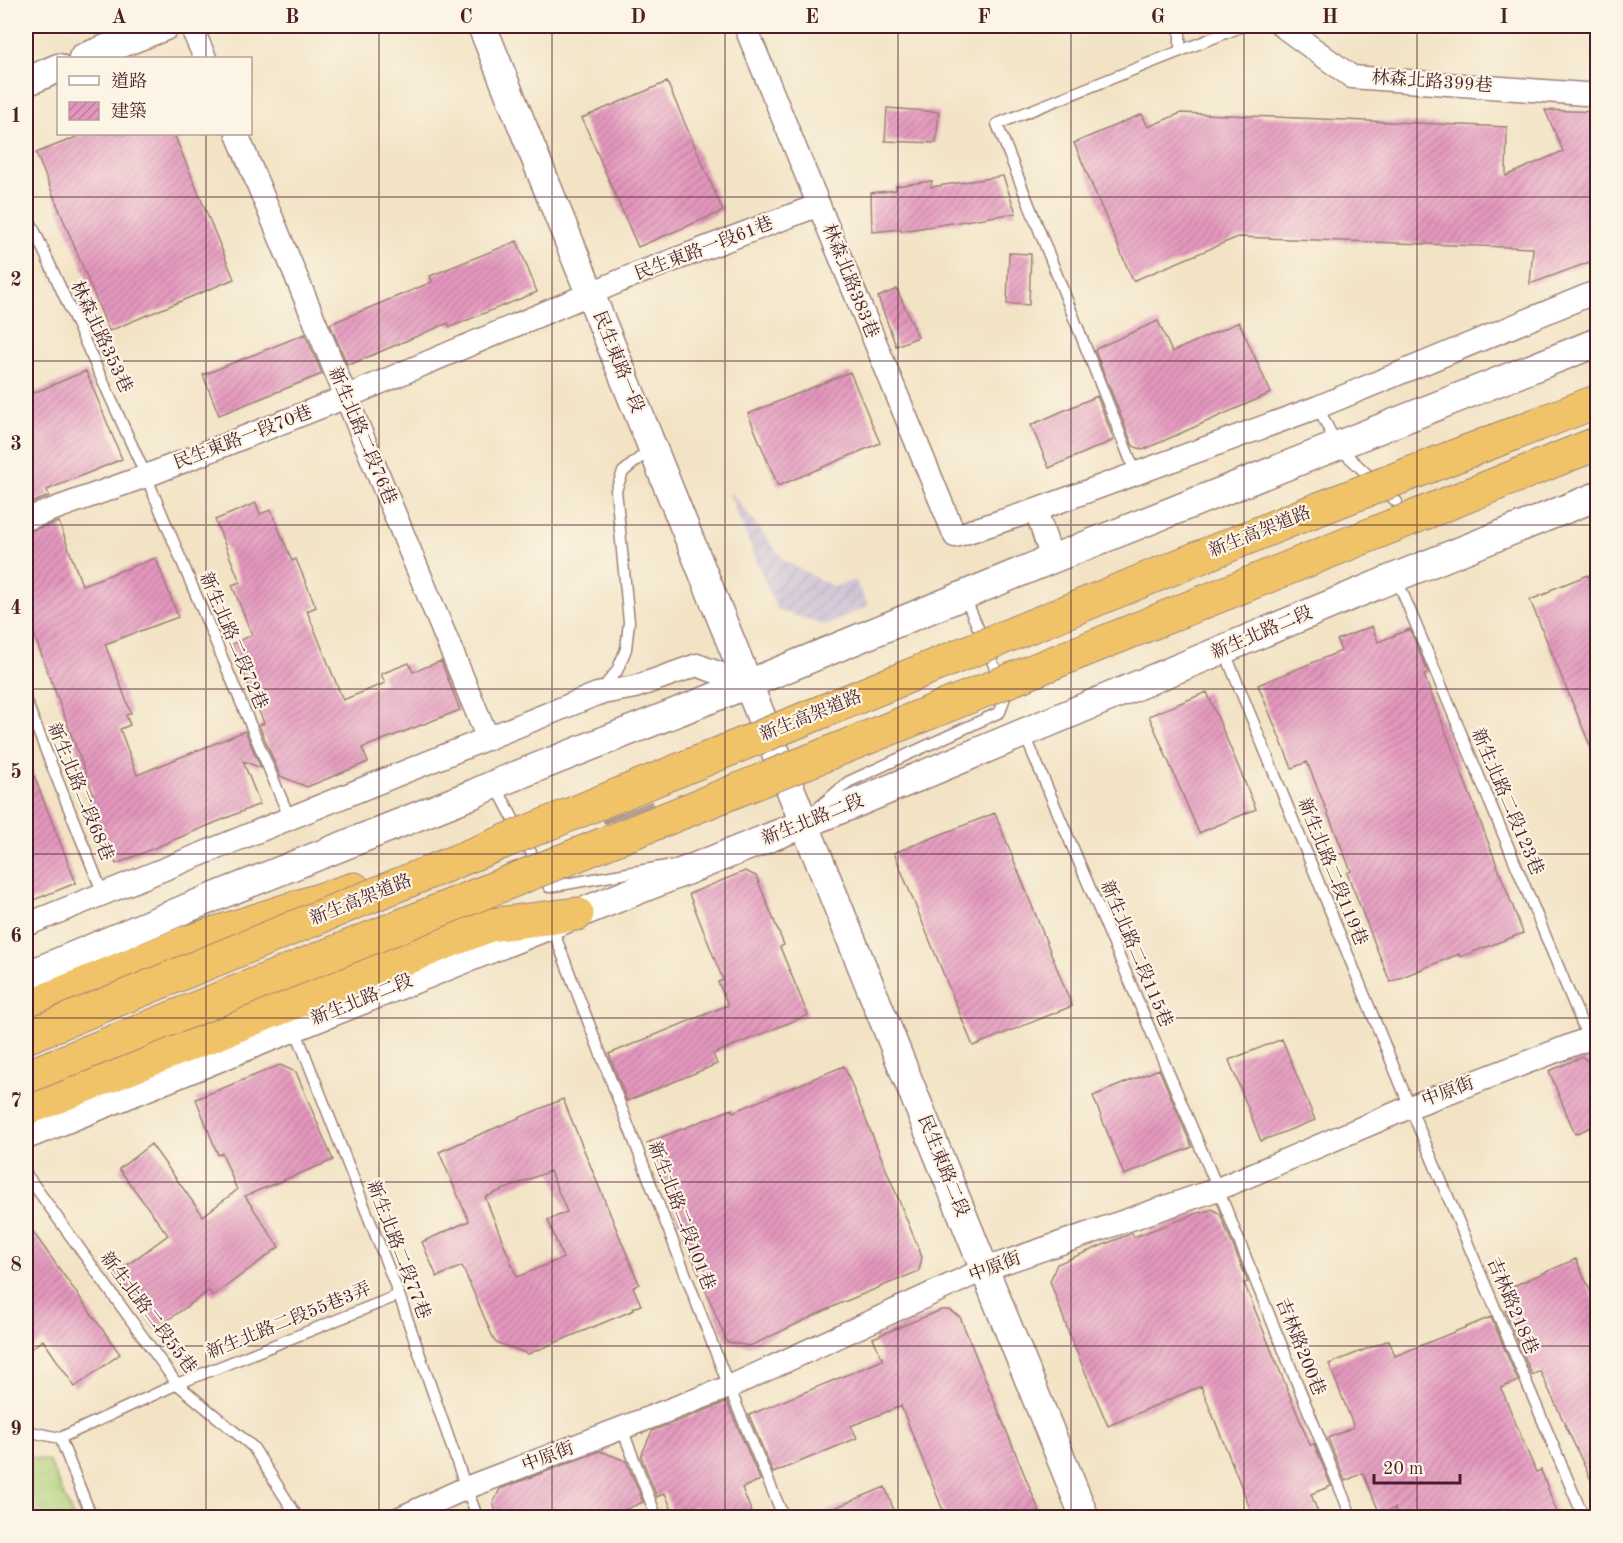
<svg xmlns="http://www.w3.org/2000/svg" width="1623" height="1543" font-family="'Old Standard TT','Noto Serif TC',serif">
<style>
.industrial{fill:url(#industrial-furrows)}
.park{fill:url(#park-tufts);stroke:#7c7650;stroke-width:1.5}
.building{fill:url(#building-hatch);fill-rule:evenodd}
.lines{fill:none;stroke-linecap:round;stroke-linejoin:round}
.service-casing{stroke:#9e8178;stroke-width:13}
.minor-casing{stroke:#9e8178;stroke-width:25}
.tertiary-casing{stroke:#9e8178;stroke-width:31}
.trunk-casing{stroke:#9e8178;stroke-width:35}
.service{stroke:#fff;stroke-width:10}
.minor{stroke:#fff;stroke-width:22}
.tertiary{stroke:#fff;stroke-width:28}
.trunk{stroke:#f1c369;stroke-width:33}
.trunk-bridge-casing{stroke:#9e8178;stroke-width:35;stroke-linecap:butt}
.trunk-bridge{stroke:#f1c369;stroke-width:33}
.grid{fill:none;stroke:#4a1f2b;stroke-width:1.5;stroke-opacity:0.55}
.labels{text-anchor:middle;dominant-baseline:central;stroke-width:4.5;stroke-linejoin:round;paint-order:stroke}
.street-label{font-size:18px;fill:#4a1f2b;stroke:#fcf5e5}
.neatline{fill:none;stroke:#4a1f2b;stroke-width:2}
.grid-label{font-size:20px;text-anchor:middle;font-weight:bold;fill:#4a1f2b}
</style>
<defs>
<pattern id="industrial-furrows" width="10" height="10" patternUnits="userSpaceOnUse" patternTransform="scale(1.5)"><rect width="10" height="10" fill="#cbbfd5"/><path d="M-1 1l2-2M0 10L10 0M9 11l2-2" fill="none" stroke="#b0a4b7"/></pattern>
<pattern id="park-tufts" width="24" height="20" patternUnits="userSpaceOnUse" patternTransform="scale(1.5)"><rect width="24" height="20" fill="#adce76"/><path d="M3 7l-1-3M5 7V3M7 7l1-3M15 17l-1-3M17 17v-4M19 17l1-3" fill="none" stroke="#96b066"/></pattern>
<pattern id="building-hatch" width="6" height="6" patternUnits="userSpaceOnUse" patternTransform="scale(1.5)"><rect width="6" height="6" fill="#e497be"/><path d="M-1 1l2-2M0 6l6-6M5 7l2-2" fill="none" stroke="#bb7b9b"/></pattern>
</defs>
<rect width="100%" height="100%" fill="#fcf5e5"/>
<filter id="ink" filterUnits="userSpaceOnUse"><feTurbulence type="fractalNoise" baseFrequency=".0167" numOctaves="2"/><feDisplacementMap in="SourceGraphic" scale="12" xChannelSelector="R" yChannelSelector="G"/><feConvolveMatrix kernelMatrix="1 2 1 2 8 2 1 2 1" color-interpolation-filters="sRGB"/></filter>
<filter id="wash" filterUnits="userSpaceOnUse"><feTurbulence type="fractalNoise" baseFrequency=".008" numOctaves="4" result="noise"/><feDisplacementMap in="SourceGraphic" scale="24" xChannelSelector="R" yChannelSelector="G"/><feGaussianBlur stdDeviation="1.35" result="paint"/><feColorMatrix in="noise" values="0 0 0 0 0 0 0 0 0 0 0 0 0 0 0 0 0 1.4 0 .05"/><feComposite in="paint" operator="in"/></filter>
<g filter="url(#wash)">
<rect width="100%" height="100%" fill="#f2e3c5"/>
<path class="industrial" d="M731,493L785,561L834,587L855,580L868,606L826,625L777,610L729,494Z"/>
<path class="park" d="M26,1457L49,1461L73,1517H26Z"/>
<g id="blocks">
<path class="building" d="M667,82L723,211L638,247L582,118Z
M887,108L939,112L936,143L885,141Z
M1545,110L1598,112V259L1530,284L1533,248L1238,237L1133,281L1074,143L1142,114L1148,127L1181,113L1507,127L1506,176L1563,151Z
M84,134H174L234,279L109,331L36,153Z
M1003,176L1016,213L901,231V229L872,232L871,193L896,190V186L932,181L931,187Z
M517,241L537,292L450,327L448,323L351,364L350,363L347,364L330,324L432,282L430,276Z
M1009,253L1031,254L1029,305L1007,304Z
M897,289L918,337L896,346L878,297Z
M1158,321L1172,352L1239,322L1271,393L1143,450L1133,446L1095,351L1097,348Z
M305,334L322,374L219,415L203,375Z
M86,371L122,459L47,490L49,496L26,505V396Z
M850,372L880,443L778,486L748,414Z
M1097,396L1114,440L1049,468L1031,425Z
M256,503L260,514L271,510L292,561L296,559L316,607L307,611L343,700L385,683L381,674L409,663L413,672L441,661L460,710L362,748L368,762L307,787L280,776L259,725L264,723L232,644L252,635L232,585L240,582L215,520Z
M59,522L82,585L156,558L178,617L105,644L131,713L126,715L130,725L120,729L137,775L245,731L261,768L243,761L260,804L116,864L88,795L93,793L26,613V532Z
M1588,575L1598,600L1596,760L1530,600L1550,592V590Z
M1372,626L1378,642L1410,629L1428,673L1424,675L1523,933L1460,957L1459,954L1390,982L1347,873L1351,871L1307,762L1292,768L1258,685L1341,651L1337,640Z
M1207,692L1256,809L1199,833L1149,716Z
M26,758H27L76,883L26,903Z
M652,802L653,804L605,823L604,821Z
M995,813L1072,1006L973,1046L894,853Z
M745,871L756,876L784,945L780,947L808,1015L713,1054L717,1064L627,1101L609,1054L728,1005L718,982L723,980L689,894Z
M1282,1039L1315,1120L1261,1141L1229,1060Z
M1582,1057L1589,1061L1593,1068L1598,1069V1124L1575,1134L1549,1071Z
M280,1065L296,1072L333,1160L245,1196L279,1247L213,1296L209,1291L155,1329L115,1274L168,1235L119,1169L151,1144L203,1216L237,1190L222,1153L218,1155L196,1099Z
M844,1066L922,1257L919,1271L839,1304L750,1346L727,1342L696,1267L647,1143L732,1109L733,1112Z
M1159,1069L1192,1147L1124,1175L1093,1096Z
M563,1099L639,1284L633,1287L641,1305L633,1308L634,1310L528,1354L495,1342L462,1266L437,1277L422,1242L469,1221L439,1152ZM550,1171L567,1212L548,1220L563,1258L517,1277L485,1197Z
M1212,1209L1220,1214L1248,1282L1244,1283L1310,1445L1314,1444L1331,1486L1311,1494L1320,1518H1254L1201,1386L1108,1426L1070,1336L1050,1281L1057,1264L1132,1233L1134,1237L1201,1212L1202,1213Z
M26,1222L120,1354L75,1387L43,1340L26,1352Z
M1576,1259L1598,1308V1495L1540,1371L1532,1375L1505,1311L1512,1308L1504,1290Z
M941,1310H949L960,1317L1042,1518H946L901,1406L851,1426L857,1438L773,1473L749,1415L883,1360L873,1338Z
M1491,1317L1518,1381L1501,1388L1536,1472L1541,1470L1559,1518H1397L1395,1508L1380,1514L1363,1473L1345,1481L1328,1438L1354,1427L1329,1364L1389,1340L1395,1356Z
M727,1402L760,1480L742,1488L754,1518H700L695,1506L674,1515L665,1493L657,1497L641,1456L652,1431Z
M600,1451L626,1461L643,1502L605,1518H498L493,1503L500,1489Z
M885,1487L897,1518H813V1517Z"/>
</g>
</g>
<g filter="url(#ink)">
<use href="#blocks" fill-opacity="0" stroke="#9e8178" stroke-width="1.5"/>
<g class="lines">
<defs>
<path id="service" d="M1180,51V26
M26,212L146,476L290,819
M1318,407L1337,446L1397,502
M1136,474L997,124L1243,26
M1396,577L1598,1062
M1224,650L1410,1107L1584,1518
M601,690L617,671L626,649L629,622L616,490L623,472L650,449
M26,701L103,894
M1024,733L1218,1189L1352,1518
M495,784L549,887L667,866
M819,807L848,782L1000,712L1006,694L964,595
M551,925L729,1387L784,1518
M295,1029L399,1295L466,1488L478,1518
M26,1174L177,1384L253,1447L298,1518
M622,1429L657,1518
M26,1431L60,1438
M60,1438L177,1384L399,1295
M60,1438L92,1518"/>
<path id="minor" d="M191,26L205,58
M745,26L955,536L1036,510L1318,407L1598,291
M1282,26L1352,77L1598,95
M237,134L488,739
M1036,510L1052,559
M26,519L146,476L346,397L634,275L819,205
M26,925L597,694L635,687L697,665L748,684
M400,1518L466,1488L729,1387L985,1269L1218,1189L1410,1107L1598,1035"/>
<path id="tertiary" d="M482,26L1085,1518
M83,58L165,26
M26,82L58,68
M26,976L197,904L473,794L495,784L748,684L1052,559L1598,342
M26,1135L294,1027L856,803L1396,577L1598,496"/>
<path id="trunk" d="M26,1008L185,943L354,889
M26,1109L490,925L577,914"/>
</defs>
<use href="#service" class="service-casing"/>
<use href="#minor" class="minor-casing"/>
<use href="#tertiary" class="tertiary-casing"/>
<use href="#trunk" class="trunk-casing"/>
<use href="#service" class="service"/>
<use href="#minor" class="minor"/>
<use href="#tertiary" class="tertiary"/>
<use href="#trunk" class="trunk"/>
<defs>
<path id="trunk-bridge" d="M26,1037L1303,515L1598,401
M26,1077L1598,443"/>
</defs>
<use href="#trunk-bridge" class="trunk-bridge-casing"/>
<use href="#trunk-bridge" class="trunk-bridge"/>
</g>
</g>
<path class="grid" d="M206,26V58M379,26V1518M552,26V1518M725,26V1518M898,26V1518M1071,26V1518M1244,26V1518M1417,26V1518M206,134V1518M26,197H1598M26,361H1598M26,525H1598M26,689H1598M26,854H1598M26,1018H1598M26,1182H1598M26,1346H1598"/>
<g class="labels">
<g class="street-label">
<text transform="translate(1432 82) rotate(4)">林森北路399巷</text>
<text transform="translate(704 249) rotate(-21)">民生東路一段61巷</text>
<text transform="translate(850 281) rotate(68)">林森北路383巷</text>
<text transform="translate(101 337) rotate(65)">林森北路353巷</text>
<text transform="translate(618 362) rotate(68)">民生東路一段</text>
<text transform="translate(362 436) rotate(67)">新生北路二段76巷</text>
<text transform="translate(243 438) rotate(-21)">民生東路一段70巷</text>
<text transform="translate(1260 532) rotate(-22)">新生高架道路</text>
<text transform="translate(1262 633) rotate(-23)">新生北路二段</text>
<text transform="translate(233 641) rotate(67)">新生北路二段72巷</text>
<text transform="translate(811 716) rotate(-22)">新生高架道路</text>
<text transform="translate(80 792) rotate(68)">新生北路二段68巷</text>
<text transform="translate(1507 802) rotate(67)">新生北路二段123巷</text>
<text transform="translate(813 820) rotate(-22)">新生北路二段</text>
<text transform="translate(1332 872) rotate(68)">新生北路二段119巷</text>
<text transform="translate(361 900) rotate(-22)">新生高架道路</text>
<text transform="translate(1136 954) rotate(67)">新生北路二段115巷</text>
<text transform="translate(362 1000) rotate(-22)">新生北路二段</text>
<text transform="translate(1448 1092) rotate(-21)">中原街</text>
<text transform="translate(943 1166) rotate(68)">民生東路二段</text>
<text transform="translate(681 1216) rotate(69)">新生北路二段101巷</text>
<text transform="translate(398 1250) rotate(69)">新生北路二段77巷</text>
<text transform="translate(995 1267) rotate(-21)">中原街</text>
<text transform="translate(1512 1306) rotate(67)">吉林路218巷</text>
<text transform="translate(148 1313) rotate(53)">新生北路二段55巷</text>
<text transform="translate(289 1321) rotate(-22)">新生北路二段55巷3弄</text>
<text transform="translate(1300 1347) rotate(68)">吉林路200巷</text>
<text transform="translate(548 1457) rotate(-21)">中原街</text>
</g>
</g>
<rect width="1623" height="1543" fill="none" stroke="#fcf5e5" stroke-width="66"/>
<rect x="57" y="57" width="195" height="78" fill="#fcf5e5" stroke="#b59f9b" stroke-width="1.5"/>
<rect x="69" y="76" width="30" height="9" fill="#ffffff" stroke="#b59f9b" stroke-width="1.5"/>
<text x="111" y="87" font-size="18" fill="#4a1f2b">道路</text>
<rect x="69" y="102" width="30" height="18" fill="url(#building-hatch)" stroke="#b59f9b" stroke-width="1.5"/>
<text x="111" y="117" font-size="18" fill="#4a1f2b">建築</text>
<path d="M1374 1474v9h86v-9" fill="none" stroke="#4a1f2b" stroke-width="3"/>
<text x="1383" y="1474" font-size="18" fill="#4a1f2b" stroke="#fcf5e5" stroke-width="4.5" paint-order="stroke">20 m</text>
<rect x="33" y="33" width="1557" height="1477" class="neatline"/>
<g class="grid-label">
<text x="119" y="23">A</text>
<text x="292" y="23">B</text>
<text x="466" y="23">C</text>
<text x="638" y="23">D</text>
<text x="812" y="23">E</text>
<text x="984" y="23">F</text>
<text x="1158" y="23">G</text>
<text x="1330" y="23">H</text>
<text x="1504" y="23">I</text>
<text x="16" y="122">1</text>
<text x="16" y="286">2</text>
<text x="16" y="450">3</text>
<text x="16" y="614">4</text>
<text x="16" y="778">5</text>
<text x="16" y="942">6</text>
<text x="16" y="1107">7</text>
<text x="16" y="1271">8</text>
<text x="16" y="1435">9</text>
</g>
</svg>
